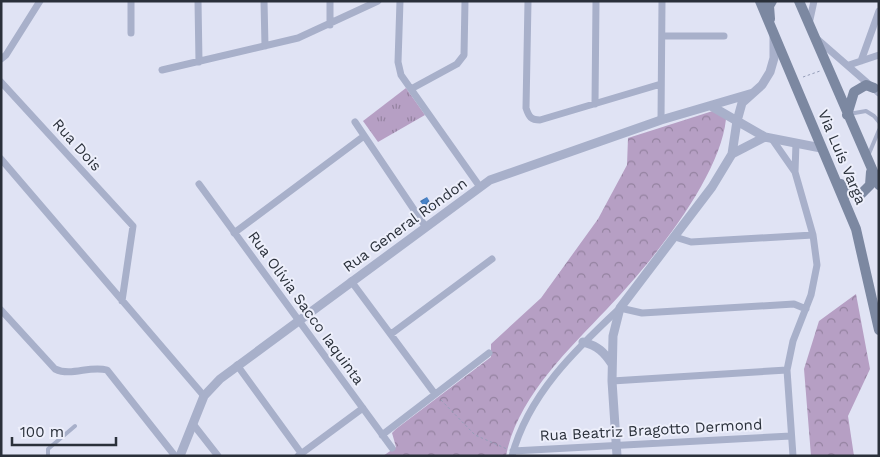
<svg xmlns="http://www.w3.org/2000/svg" width="880" height="457" font-family="'Work Sans',sans-serif">
<style>
.forest{fill:url(#forest-crowns)}
.park{fill:url(#park-tufts)}
.building{fill:url(#building-hatch)}
.lines{fill:none;stroke-linecap:round;stroke-linejoin:round}
.path{stroke:#959eb9;stroke-width:1;stroke-dasharray:2.5 2.5;stroke-linecap:butt}
.service{stroke:#a8b0ca;stroke-width:4}
.minor{stroke:#a8b0ca;stroke-width:7}
.tertiary{stroke:#a8b0ca;stroke-width:9}
.secondary{stroke:#7c88a1;stroke-width:10}
.labels{text-anchor:middle;dominant-baseline:central;stroke-width:4;stroke-linejoin:round;paint-order:stroke}
.street-label{font-size:15px;fill:#2a303a;stroke:#edeffb}
</style>
<defs>
<pattern id="forest-crowns" width="20" height="18" patternUnits="userSpaceOnUse" patternTransform="scale(1.25)"><rect width="20" height="18" fill="#b69fc4"/><path d="M2 6a3 3 0 1 1 6 0M12 15a3 3 0 1 1 6 0" fill="none" stroke="#9482a0"/></pattern>
<pattern id="park-tufts" width="24" height="20" patternUnits="userSpaceOnUse" patternTransform="scale(1.25)"><rect width="24" height="20" fill="#b69fc4"/><path d="M3 7l-1-3M5 7V3M7 7l1-3M15 17l-1-3M17 17v-4M19 17l1-3" fill="none" stroke="#9482a0"/></pattern>
<pattern id="building-hatch" width="6" height="6" patternUnits="userSpaceOnUse" patternTransform="scale(1.25)"><rect width="6" height="6" fill="#4883c9"/><path d="M-1 1l2-2M0 6l6-6M5 7l2-2" fill="none" stroke="#3c6ca4"/></pattern>
</defs>
<rect width="100%" height="100%" fill="#e0e3f4"/>
<path class="forest" d="M719,109L726,119C720,179 649,265 607,309C568,350 517,398 506,456H383L396,447L392,433L396,429L491,357V344L541,298L598,219L627,165L628,138Z
M856,294L870,369L848,416L854,456H811L804,369L819,321Z"/>
<path class="park" d="M406,88L425,115L378,142L363,121Z"/>
<path class="building" d="M427,197L433,207L427,211L420,201Z"/>
<g class="lines">
<path class="path" d="M803,77L820,71
M441,400L475,435L507,449"/>
<path class="service" d="M849,114L866,111L874,116L879,122
M868,156L879,130
M48,456V449L75,426"/>
<path class="minor" d="M131,1V33
M198,1L199,62
M264,1L265,46
M400,1L398,62L401,75L480,187
M528,1L526,108C529,117 531,120 540,120L661,84
M809,24L814,1
M330,25V1
M662,36H724
M817,39L879,93
M1,59L6,55L40,1
M861,61L879,11
M849,65L879,55
M162,70L298,38L378,1
M1,82L133,226L122,301
M411,89L457,64L464,55L465,1
M595,104L596,1
M661,120L662,1
M355,122L425,226
M772,139L795,172
M1,159L204,396
M199,184L392,448
M234,233L364,136
M675,237L691,242L813,235
M351,281L435,394
M1,310L55,369C72,377 89,365 107,370L175,456
M391,334L492,259
M237,365L301,453
M612,381L787,370
M193,424L218,456
M382,435L489,353
M513,451L791,436
M298,456L363,408
M512,456C528,395 575,350 620,308L642,313L794,304L806,309
M793,456L787,370L793,341L811,295L817,265L813,235L795,172L796,143"/>
<path class="tertiary" d="M711,106L765,137L821,148
M732,154L765,137
M583,342C598,346 604,352 612,364
M180,456L204,396L220,379L490,180L661,120L753,93
M617,456L612,381L613,336L620,308L712,187L732,154L737,121L742,103L762,85L770,72L774,58V37"/>
<path class="secondary" d="M760,1L856,229L879,330
M799,1L879,185
M770,19L769,6L772,1
M847,115L854,92L866,85L874,88
M841,184L850,194H861L870,185L871,172"/>
</g>
<g class="labels">
<g class="street-label">
<text transform="translate(77 145) rotate(48)">Rua Dois</text>
<text transform="translate(842 157) rotate(67)">Via Luís Varga</text>
<text transform="translate(405 225) rotate(-36)">Rua General Rondon</text>
<text transform="translate(306 308) rotate(54)">Rua Olívia Sacco Iaquinta</text>
<text transform="translate(651 430) rotate(-3)">Rua Beatriz Bragotto Dermond</text>
</g>
</g>
<rect width="880" height="457" fill="none" stroke="#2a303a" stroke-width="5"/>
<path d="M12 437v8h104v-8" fill="none" stroke="#2a303a" stroke-width="2.5"/>
<text x="20" y="437" font-size="15" fill="#2a303a" stroke="#edeffb" stroke-width="4" paint-order="stroke">100 m</text>
</svg>
